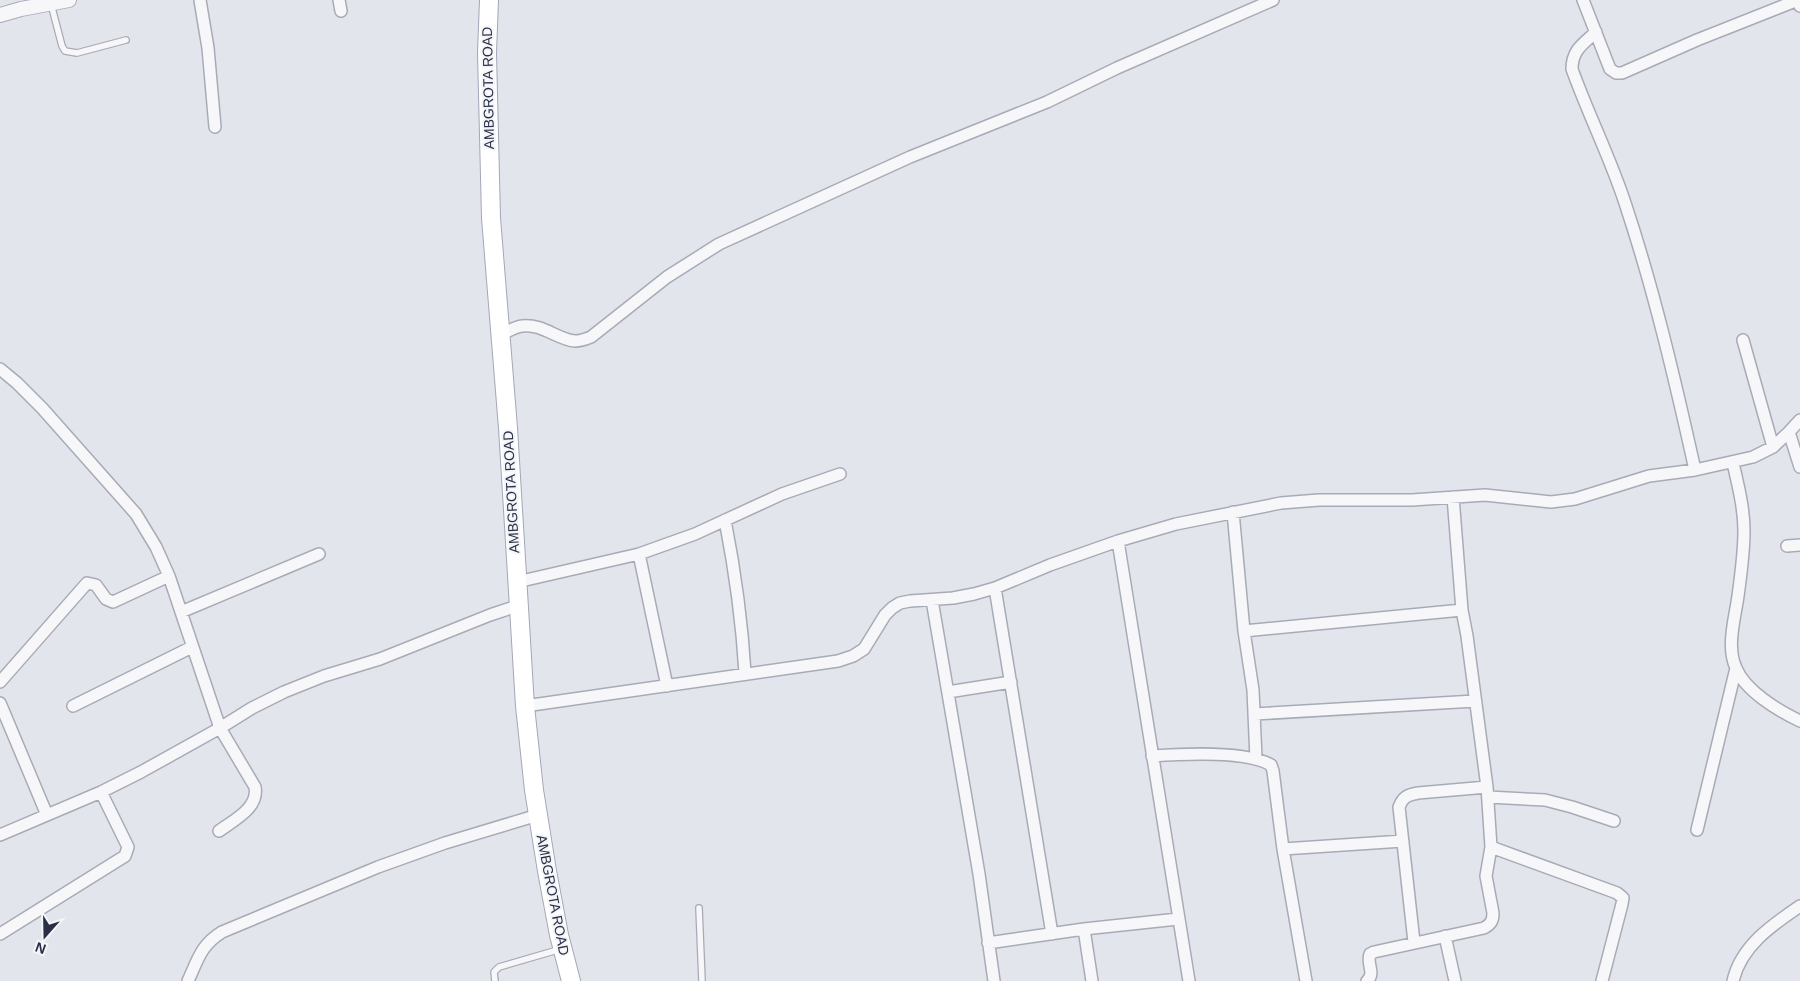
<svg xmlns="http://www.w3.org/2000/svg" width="1800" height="981" font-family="Arial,sans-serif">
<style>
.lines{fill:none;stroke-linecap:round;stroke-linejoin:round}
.service-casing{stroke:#a8abb7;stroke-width:8}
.minor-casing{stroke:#a8abb7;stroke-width:14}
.tertiary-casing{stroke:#a8abb7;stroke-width:16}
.primary-casing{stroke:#a2a7b9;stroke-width:20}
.service{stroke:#f7f7fa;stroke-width:5.5}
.minor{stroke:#f7f7fa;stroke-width:11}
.tertiary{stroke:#f7f7fa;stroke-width:14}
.primary{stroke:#fff;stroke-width:18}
.labels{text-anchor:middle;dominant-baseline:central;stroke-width:4;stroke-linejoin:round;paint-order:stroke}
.street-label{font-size:14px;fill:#2a2f46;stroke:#f4f5f9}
</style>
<rect width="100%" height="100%" fill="#e3e5ec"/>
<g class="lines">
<defs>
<path id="service" d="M51,4L62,46L65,51L77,53L126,40
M699,908L702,981
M495,981L494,972L499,967L561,949"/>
<path id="minor" d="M200,0L208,48L215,127
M339,0L341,11
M1583,0L1610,69L1616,73H1622L1697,40L1798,0L1800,6
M1596,32C1583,44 1572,50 1572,69C1588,114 1610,157 1625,203C1654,290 1675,380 1695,470
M500,335C507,332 514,327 522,326C542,323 558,340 575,341C581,341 586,339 591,337L667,277L719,244L910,157L1047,102L1117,68L1273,0
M1743,340L1773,447
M0,369L17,383L42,408L136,514L156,547L169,576L220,728L255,787C259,808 234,820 219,831
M1789,432L1800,467
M1733,463C1738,485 1744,508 1744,531C1744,553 1741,574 1738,596C1735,618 1726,647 1736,668C1745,691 1779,711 1800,721
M1233,512L1244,631L1253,690L1256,759
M725,520C735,571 742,622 745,673
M1118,541L1189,981
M1787,546L1800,545
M639,554L667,686
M517,582L639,554L695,534L782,494L840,474
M995,588L1052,934
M932,600L979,874L994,981
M181,612L319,554
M1244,631L1462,610
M0,682L87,583L96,585L106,599L113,602L169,576
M948,692L1011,682
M0,703L47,815
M73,706L192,647
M525,706L838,661L853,656L864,649L885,615L892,608L900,603L910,601L953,598L974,594L995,588L1050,565L1118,541L1176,524L1281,503L1319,500H1412L1485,495L1551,502L1575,499L1649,476L1695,470L1753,457L1773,447L1789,432L1800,420
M1255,714L1475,701
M1152,756C1181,754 1246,750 1271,765L1273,771L1283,849L1306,981
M1488,797L1545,800L1572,807L1614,821
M1697,830L1736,668
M0,835L101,792L141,772L220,728L252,708L284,692L324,676L380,659L490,615L520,605
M1491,847L1617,893L1623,898L1622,904L1602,981
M1283,849L1403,841
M1084,929L1092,981
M0,934L125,856L128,847L101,792
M1445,936L1455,981
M1414,942L1399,807C1403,797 1407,795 1418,793L1487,787
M988,943L1084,929L1178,919
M188,981C198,959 201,945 222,932L378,867L445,843L538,815
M1367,981C1376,973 1366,964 1370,954L1374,952L1484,928C1491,924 1493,921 1493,913L1486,876L1491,847L1487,787L1467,636L1462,610L1453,497
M1733,981C1741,946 1772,925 1800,906"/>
<path id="tertiary" d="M0,15L21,9L69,0"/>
<path id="primary" d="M489,0L487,53L491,218L508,428L525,706L534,790L547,871L559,935L571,981"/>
</defs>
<use href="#service" class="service-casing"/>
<use href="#minor" class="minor-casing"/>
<use href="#tertiary" class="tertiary-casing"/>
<use href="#primary" class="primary-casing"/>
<use href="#service" class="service"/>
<use href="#minor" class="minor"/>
<use href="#tertiary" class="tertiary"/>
<use href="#primary" class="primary"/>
</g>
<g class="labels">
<g class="street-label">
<text transform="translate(488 88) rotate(-91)">AMBGROTA ROAD</text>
<text transform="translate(511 492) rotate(-93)">AMBGROTA ROAD</text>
<text transform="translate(553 895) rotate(79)">AMBGROTA ROAD</text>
</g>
</g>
<g transform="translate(45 936) rotate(200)" stroke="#f4f5f9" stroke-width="4" paint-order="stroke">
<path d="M0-4L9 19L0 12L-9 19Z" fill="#2a2f46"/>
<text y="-8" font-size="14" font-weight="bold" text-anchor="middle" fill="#2a2f46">N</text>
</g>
</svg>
